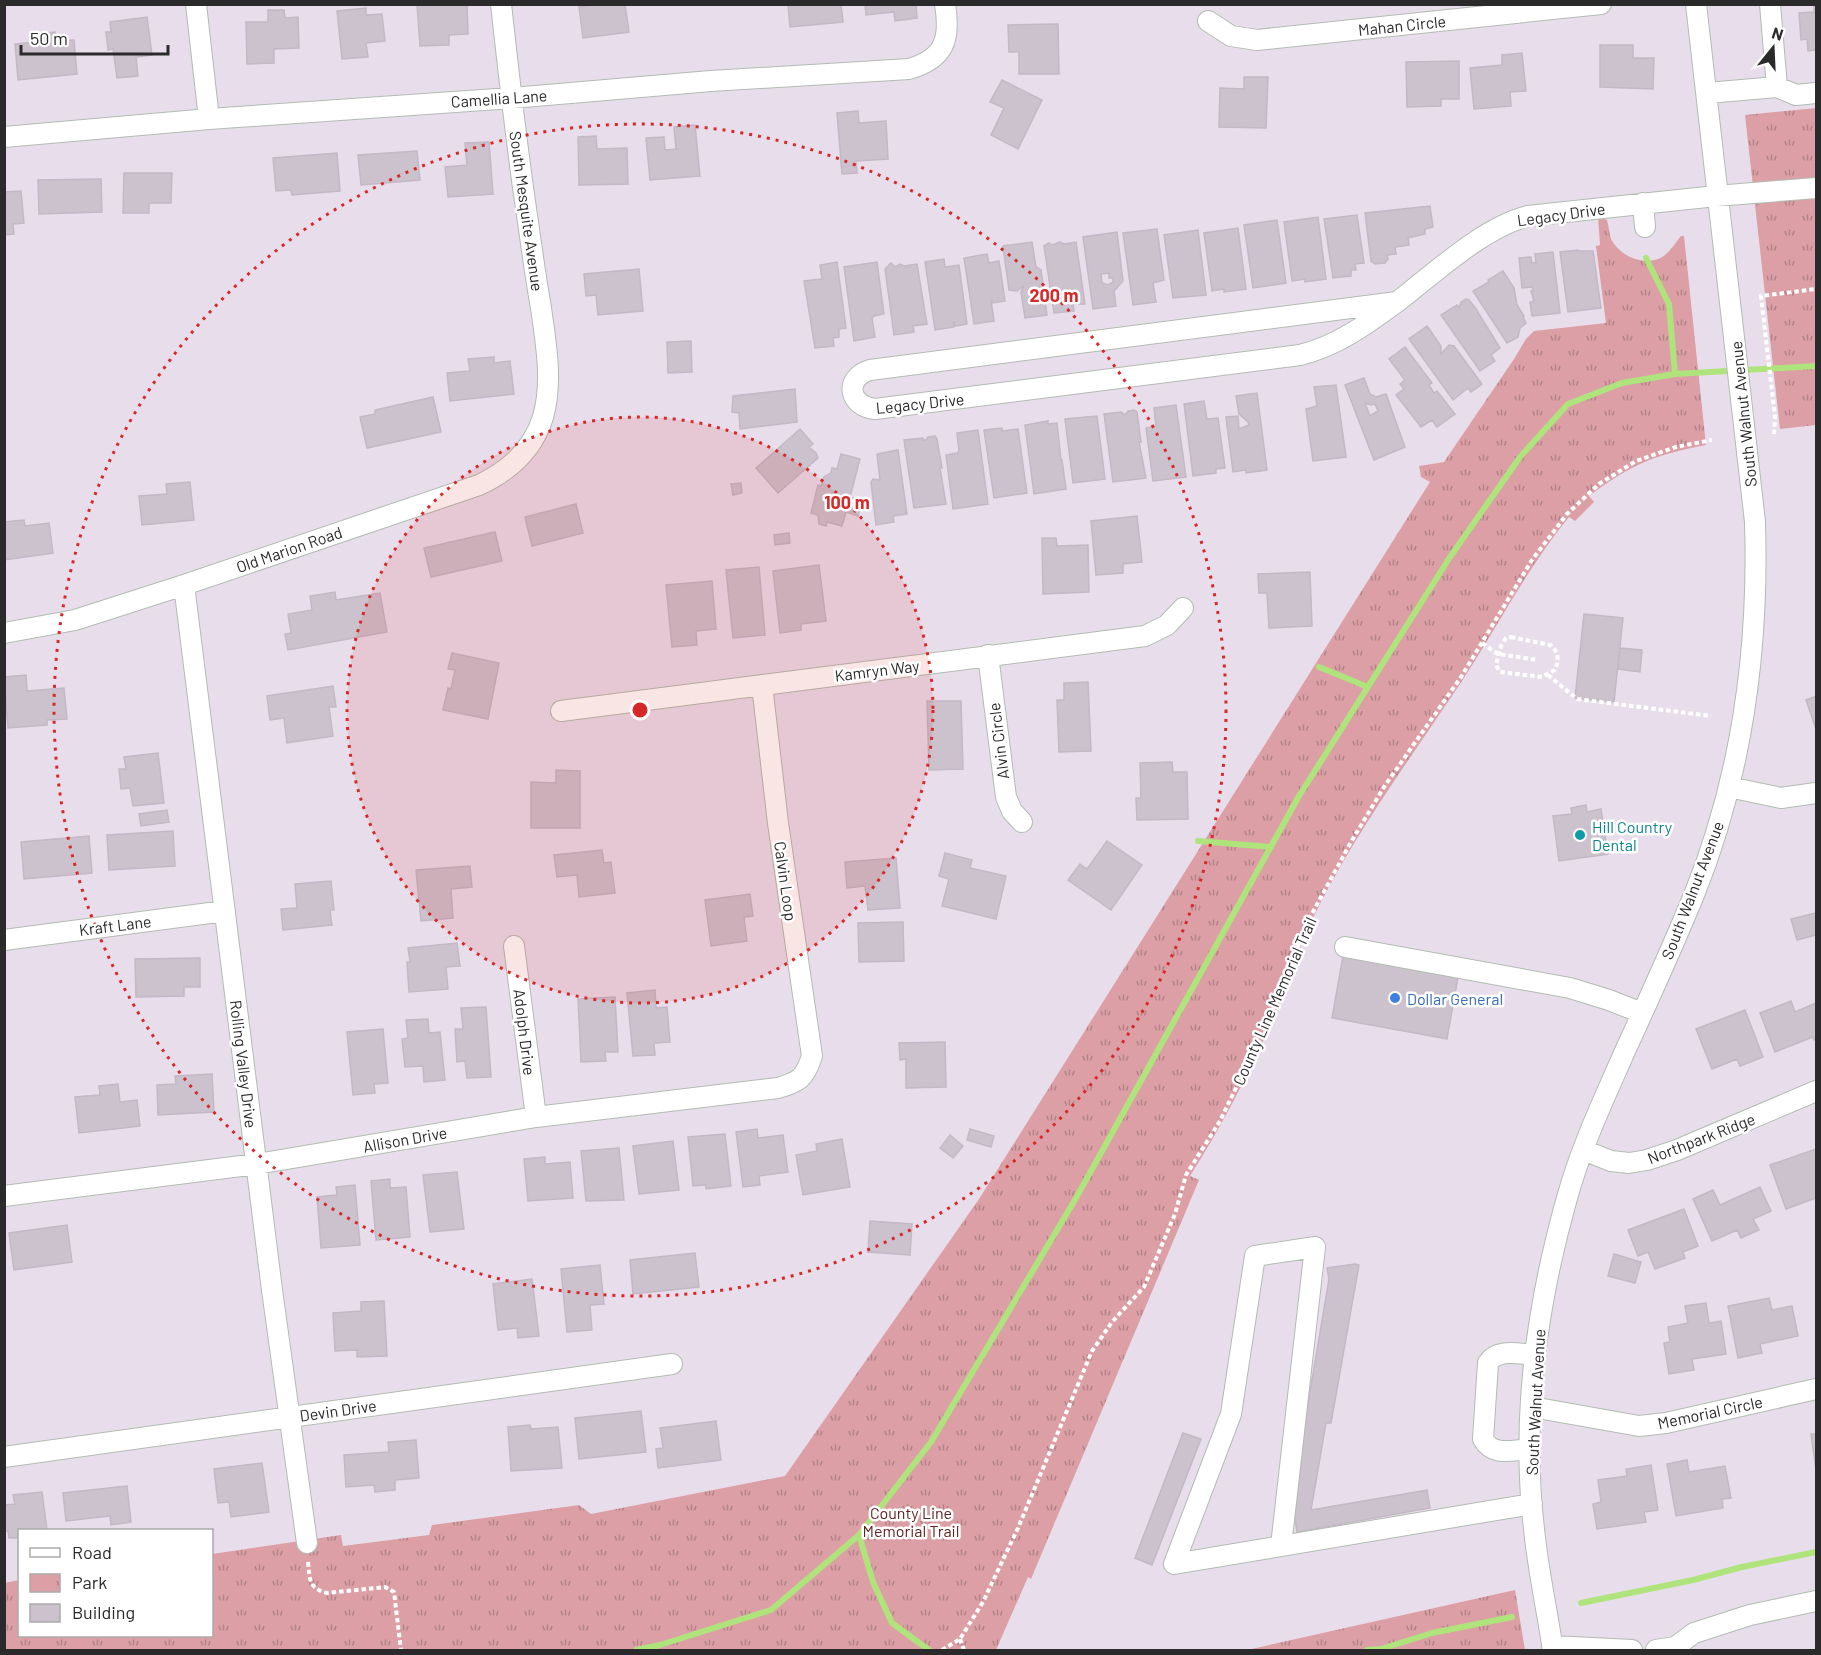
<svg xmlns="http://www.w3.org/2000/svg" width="1821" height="1655" font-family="Barlow,sans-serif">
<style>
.park{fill:url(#park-tufts)}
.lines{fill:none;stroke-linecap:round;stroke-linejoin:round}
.stream{stroke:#afe37b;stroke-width:6}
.building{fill:#ccc2cd;stroke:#c4b7c6;stroke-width:1.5;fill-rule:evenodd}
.minor-casing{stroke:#b1bcb1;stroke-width:22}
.path{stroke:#fff;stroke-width:4;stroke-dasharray:4.5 3;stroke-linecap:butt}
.minor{stroke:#fff;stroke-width:20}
.ring{fill:none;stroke:#d62828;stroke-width:3;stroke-dasharray:3 6}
.culture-dot{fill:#0f9aa8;stroke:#fff;stroke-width:2}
.shop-dot{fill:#3f7fe0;stroke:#fff;stroke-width:2}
.labels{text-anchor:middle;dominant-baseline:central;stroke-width:5;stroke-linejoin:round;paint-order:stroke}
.street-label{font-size:16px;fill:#2a2a2a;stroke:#fff}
.culture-label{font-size:16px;fill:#0d838f;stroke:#fff;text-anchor:start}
.shop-label{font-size:16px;fill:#366cbe;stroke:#fff;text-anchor:start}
.park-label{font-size:16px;fill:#602221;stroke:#fff}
.centre{fill:#d62828;stroke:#fff;stroke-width:3}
.ring-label{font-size:18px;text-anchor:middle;font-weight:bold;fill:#d62828;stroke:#fff;stroke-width:5;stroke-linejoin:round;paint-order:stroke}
</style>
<defs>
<pattern id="park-tufts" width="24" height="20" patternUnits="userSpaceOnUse" patternTransform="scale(1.5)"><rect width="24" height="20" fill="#dc9fa6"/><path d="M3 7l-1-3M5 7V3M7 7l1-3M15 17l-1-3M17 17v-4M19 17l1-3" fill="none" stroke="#b38287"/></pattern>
</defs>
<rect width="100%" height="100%" fill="#e8deeb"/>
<path class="park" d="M1816,108V425L1780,429L1745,115Z
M1598,217L1607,220C1609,227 1609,233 1611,239C1621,258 1648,268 1665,255C1671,250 1676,242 1681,236H1684L1706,445C1654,455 1632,464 1589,496L1594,502L1575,521L1569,517C1527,568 1497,628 1460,684C1408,762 1352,837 1311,922C1296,955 1285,990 1271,1023C1248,1076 1221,1127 1190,1176L1199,1180L1031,1579L1028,1577L996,1650H5L4,1583L19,1580L20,1636H212V1554L341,1535L343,1546L429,1535L432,1525L579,1505L591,1514L785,1476L979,1199L1430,482L1421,477L1419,466L1444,462L1514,359L1526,339L1534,331L1606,323L1596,246L1600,245Z
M1515,1590L1525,1650H1247Z"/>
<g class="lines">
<path class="stream" d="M1646,258L1669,304L1675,374
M1319,667L1368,687
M1198,841L1271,847
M859,1535L873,1582L892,1623L929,1650
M1581,1603L1693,1580L1742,1567L1816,1552
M636,1650L660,1645L771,1610L859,1535L931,1442L1076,1198L1299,796L1450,557L1520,457L1568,404L1622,383L1675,374L1816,366
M1367,1650L1381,1649L1432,1633L1512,1617"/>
</g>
<path class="building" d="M417,4H467L468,34L449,35V45L420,46Z
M602,4H625L629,32L583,38L579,7Z
M788,4H841L843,22L790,27Z
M865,4H916L917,18L895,21L894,12L866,15Z
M1814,4H1816V50L1808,51L1807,39L1801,40L1799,13L1814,12Z
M366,8V15L382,14L385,41L366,43L368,57L342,59L337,11Z
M268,10H284L285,18L298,17L299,48L274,49V63L247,64L246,22H268Z
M147,17L152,55L136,57L138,76L117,78L113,49L108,50L106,32H111L110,22Z
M1058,24L1059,74H1019V52H1009L1008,25Z
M55,32L56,41L74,40L77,74L18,80L15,44L36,42L35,34Z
M1600,45H1633V58H1654L1653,89L1600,87Z
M1522,53L1526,91L1510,92L1511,106L1474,109L1470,68L1502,65V55Z
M1459,61V99H1441V106L1407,107L1406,62Z
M1244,77H1268L1266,128L1219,127L1220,88L1244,89Z
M1002,80L1042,100L1018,149L991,135L1004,108L990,102Z
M858,111L859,123L886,121L888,159L856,161L857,173L842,174L837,113Z
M695,125L700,176L650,180L646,138L664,137L665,150L676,149L674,127Z
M596,136L597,149L627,148L628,184L579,185L578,137Z
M489,142L493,194L448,197L445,167L467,165L465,143Z
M417,151L420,180L361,185L358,155Z
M337,153L340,191L292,195L291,190L276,191L273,158Z
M124,173H172L171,203H149V213H123Z
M101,179L102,212L39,214L38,180Z
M21,191L24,223L13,224L14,234L4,235V192Z
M1430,206L1433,227L1425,229V234L1408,238L1409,245L1395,247L1396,254L1387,255L1388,259L1385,263L1375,264L1371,261L1365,213Z
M1357,215L1364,263L1355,264L1356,270H1351V276L1333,278L1324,219Z
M1318,217L1326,279L1305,282V279L1292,281L1284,222Z
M1277,220L1286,283L1253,288L1244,225Z
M1238,228L1246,289L1224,292V289L1212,291L1204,233Z
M1157,229L1164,280L1153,283L1156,302L1133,305L1123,233Z
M1198,230L1206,295L1173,298L1164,235Z
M1117,232L1123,281L1114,291L1116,306L1093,309L1083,237ZM1109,273V278H1113V282L1108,285L1102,283L1101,274Z
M1032,242L1036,267L1041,270L1047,315L1025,318L1021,292L1024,286L1017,291L1009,290L1003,246Z
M1060,242L1064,244L1076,242L1085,304H1073L1074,311L1054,313L1044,246L1049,243L1052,245Z
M1578,250V251H1593L1601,308L1568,312L1560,252Z
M1553,252L1560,313L1532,316L1530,302L1534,301L1531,291H1533L1532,287L1522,288L1519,258L1531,257L1532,263H1536L1535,254Z
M987,254L989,263L999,261L1005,301L993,303L991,300L994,321L974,324L964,258Z
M944,259L945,267L959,265L967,324L955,326V322H953L954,327L935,330L925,262Z
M837,262L846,328L839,329V337L833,338L834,346L815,348L804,281L822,279L820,265Z
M877,262L884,314L874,316L872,318L875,337L854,341L844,267Z
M891,263L895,267L900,264L904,266L917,264L927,324L913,326L914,332L894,335L885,269Z
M639,269L643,311L598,315L596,295L586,296L584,274Z
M1503,271L1514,288L1517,305L1524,316L1523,317L1526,323L1520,328L1518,337L1507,343L1473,291L1489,282L1488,280Z
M1466,299L1469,300L1476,309L1500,348L1491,355L1495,361L1480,371L1441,315L1457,305L1459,308L1461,302Z
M1427,326L1441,346V354L1449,345L1454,346L1482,384L1471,392L1468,388L1453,400L1409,339Z
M691,341L692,372L668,373L667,342Z
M1405,347L1432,383L1429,385L1434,393L1437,391L1455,414L1437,427L1432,420L1421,427L1396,395L1404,389L1400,384L1405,380L1389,359Z
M494,357V363L510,361L514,394L450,401L447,373L470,371L468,359Z
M1364,378L1370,394L1376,397L1386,394L1405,447L1374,460L1345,385ZM1365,403L1371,405L1375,404L1378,411L1370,416Z
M1336,385L1346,457L1313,461L1306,409L1317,406L1314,387Z
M795,389L797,422L740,429L739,413L732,412L733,396Z
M1257,393L1267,470L1246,473V470L1233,472L1226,417L1238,416L1239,429L1249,425L1248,422L1239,414L1236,396Z
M433,397L441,432L367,448L360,417L375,414V410Z
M1204,401L1207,419L1218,418L1225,468L1216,469V473L1193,476L1184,404Z
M1176,405L1186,477L1153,481L1146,428L1156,426L1154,408Z
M1134,410L1137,412L1141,442H1139L1146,478L1113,482L1104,414L1122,412L1123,414H1126L1128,411Z
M1097,416L1105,479L1073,483L1065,419Z
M1048,421V424L1057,423L1061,460H1062L1066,489L1034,494L1025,425Z
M1002,428V431L1018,429L1027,493L994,498L984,430Z
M800,429L813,444L809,447L816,453L818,458L778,493L756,468Z
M978,430L988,504L953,509L946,455L957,453L959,451L957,433Z
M935,436L937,439L942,468H940L946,504L914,508L904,440L923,438V440H926L928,437Z
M898,450L907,514L893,516L894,522L876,525L871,482L873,479L880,480L877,454Z
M841,454L860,459L850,497L862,500L858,516L846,512L842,526L827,522L826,526L819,524L818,515L811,513L818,485L821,486L824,477L831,473L832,468L837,469Z
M190,482L194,520L142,525L139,496L167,494L166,484Z
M741,483L742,493L733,495L731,484Z
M576,504L583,533L532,546L525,517Z
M1137,516L1142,562L1123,564V573L1096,575L1091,521Z
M24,520L25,526L49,523L53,553L4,560V522Z
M495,532L502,561L431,577L424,548Z
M789,533L790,543L775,545L774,535Z
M1042,538H1056L1057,546L1088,545L1089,592L1043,594Z
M819,565L826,621L801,624V630L780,633L773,571Z
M759,567L765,635L733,638L726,570Z
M1310,572L1312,626L1269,628L1267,593H1259L1258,574Z
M712,581L716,629L696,631L697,645L672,647L666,585Z
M335,592L336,600L380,593L387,632L288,650L285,634L291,633L288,614L312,610L310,596Z
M1584,614L1623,618L1614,702L1575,698Z
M1620,648L1642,650L1640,672L1618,669Z
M452,653L499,663L488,719L443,710L448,688L451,689L455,670L448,669Z
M26,675L27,691L64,688L67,719L47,720V725L8,728L4,677Z
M1088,682L1091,751L1059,752L1057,700H1064V683Z
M333,686L336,707H329L333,736L287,743L284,718L270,720L267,696Z
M1816,696V729L1806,700Z
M927,701H961L963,769L929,770Z
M158,753L164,803L133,806L130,788L121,789L119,769H126L124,757Z
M1172,762L1173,772H1187L1188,819L1137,820L1136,798H1141L1140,763Z
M556,770L580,771V828H531V782L556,783Z
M1586,805L1587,812L1601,809L1608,854L1559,861L1553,816L1572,814L1571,808Z
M167,810L169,822L141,826L139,814Z
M173,831L175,866L109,870L107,835Z
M89,836L92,873L24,879L21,842Z
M1107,841L1142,865L1111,910L1068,880L1080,864L1087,869Z
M602,850L604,863L611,862L615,893L579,897L577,875L557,877L554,855Z
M945,853L972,860L970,868L1006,876L996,919L942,906L949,879L939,876Z
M896,858L900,908L868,910L865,886L847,888L845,862Z
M470,866L472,887L451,889L453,918L421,921L416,870Z
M331,881L334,910H330L332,925L283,930L281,909L297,908L295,884Z
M750,894L753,916L744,917L747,941L711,946L705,900Z
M1816,913V935L1797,940L1791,919Z
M903,922L904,961L859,962L858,923Z
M457,943L460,966L446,967L448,989L409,992L407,962H410L408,948Z
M1343,956L1458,977L1447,1039L1332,1018Z
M200,958V987H184V996L136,997L135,959Z
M655,990L656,1008L667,1007L670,1042L654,1043L655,1055L633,1056L627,993Z
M615,997L618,1052H605L606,1061L581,1062L578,999Z
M1791,1001L1795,1012L1816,1003V1039L1814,1040L1813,1037L1775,1052L1760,1013Z
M486,1007L491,1077L467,1078L465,1061L457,1062L455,1029H463L461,1008Z
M1745,1010L1763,1057L1740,1066L1737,1059L1712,1069L1696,1029Z
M428,1019L429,1033L440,1032L445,1080L424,1082L423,1066L405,1067L402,1039L408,1038L406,1020Z
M383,1029L388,1083L374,1084L375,1093L353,1095L347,1032Z
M945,1042L946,1087L906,1088V1059L900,1060L899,1043Z
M212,1074L214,1112L158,1115L157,1085L176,1084L175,1076Z
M118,1084L120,1102L137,1100L140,1126L79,1133L75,1097L100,1095L99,1086Z
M757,1129L758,1138L783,1135L788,1172L759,1176L760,1185L743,1187L736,1132Z
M970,1129L994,1136L991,1147L967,1140Z
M725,1134L731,1186L706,1189V1185L693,1186L688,1137Z
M950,1135L963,1146L953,1158L940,1148Z
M842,1139L850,1187L803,1195L796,1155L817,1151L816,1144Z
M673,1141L679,1190L639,1194L633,1146Z
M619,1148L624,1200L586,1201L581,1151Z
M1816,1149V1198L1786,1209L1770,1165Z
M545,1157V1164L570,1162L573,1198L528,1201L524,1159Z
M457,1172L464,1229L430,1232L423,1175Z
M390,1179V1188L406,1187L410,1237L376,1240L371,1181Z
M355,1185L360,1245L321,1248L317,1197L337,1195L336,1187Z
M1760,1187L1771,1211L1753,1219L1759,1230L1741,1238L1737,1230L1712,1241L1693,1199L1713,1190L1720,1205Z
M1684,1209L1698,1246L1683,1252L1685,1258L1655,1269L1648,1252L1638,1256L1628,1230Z
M870,1221L912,1224L910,1255L868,1252Z
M67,1225L72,1262L14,1270L9,1233Z
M695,1253L699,1287L633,1294L630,1260Z
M1614,1254L1641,1262L1635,1283L1608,1276Z
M1355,1264L1359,1265L1331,1423H1326L1311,1510L1427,1490L1430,1508L1297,1532L1292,1499L1329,1279L1327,1268Z
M600,1265L604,1304L590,1305L592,1330L567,1332L561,1269Z
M532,1279L539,1336L518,1338L517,1328L498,1330L493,1284Z
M1769,1298L1772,1310L1792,1306L1798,1336L1760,1344L1762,1353L1738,1358L1728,1306Z
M384,1301L387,1356L357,1357V1350L335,1351L333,1313L361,1311V1302Z
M1706,1303L1709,1323L1721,1321L1726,1354L1692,1359L1694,1370L1669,1374L1664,1343L1670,1342L1668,1327L1688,1323L1685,1306Z
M641,1411L646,1452L579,1459L575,1418Z
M716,1421L721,1460L658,1468L656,1449L663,1448L660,1428Z
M530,1425L531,1429L558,1427L562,1468L511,1471L508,1427Z
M1183,1433L1201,1439L1152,1565L1135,1558Z
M1811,1434H1816V1470Z
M416,1440L419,1478L395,1480V1490L375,1492L374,1485L346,1487L344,1455L389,1452L388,1442Z
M1687,1460L1689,1472L1725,1466L1731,1498L1722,1499L1723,1508L1676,1516L1667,1464Z
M262,1463L269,1512L231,1517L229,1502L218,1503L214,1469Z
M1651,1465L1658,1510L1644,1512L1646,1522L1597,1529L1593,1504L1601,1502L1598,1480L1627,1476L1626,1469Z
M127,1486L131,1522L111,1525L110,1516L66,1521L63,1493Z
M42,1492L47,1530H20V1538H9L8,1531H4V1505L15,1504L13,1495Z"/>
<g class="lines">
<defs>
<path id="minor" d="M196,4L209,119
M1770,4L1777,87
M1208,21L1231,36L1257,40L1601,4
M1707,93L1777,87L1796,95L1816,93
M4,137L209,119L512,98L711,81L909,69C944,59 951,40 945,4
M1643,203L1645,227
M1397,302C1367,324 1337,346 1300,355L875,409C848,406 844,378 870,370Z
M1397,302C1435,273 1482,228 1528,216L1716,196L1816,188
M184,585L272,1290L307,1543
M4,633L75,620L184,585L479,485C509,471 533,450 543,417C553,382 546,344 541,308C536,280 532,251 528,222C517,150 509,77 501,4
M988,655L1006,797L1012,811L1022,822
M561,711L1145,636L1167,625L1183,608
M1729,787L1781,798L1816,793
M4,940L225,911
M514,946L536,1117
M1345,947L1570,988L1609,1000L1642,1013
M1583,1150L1611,1161L1629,1163L1647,1160L1677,1150L1816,1091
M4,1196L257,1164L536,1117L778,1088C799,1082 805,1078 812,1056L778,823L762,685
M1532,1407L1639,1426L1666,1423L1816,1389
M1530,1449C1512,1450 1493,1457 1483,1439L1488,1363C1497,1348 1519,1354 1535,1355
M4,1457L672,1364
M1281,1546L1315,1247L1255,1256L1231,1414L1174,1564L1532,1504
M1552,1646L1632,1650
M1553,1650C1547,1610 1538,1570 1534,1529C1521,1418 1537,1304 1567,1198C1581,1147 1604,1099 1625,1051C1649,999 1672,948 1694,895C1742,776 1759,649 1755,522L1696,4
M1656,1650L1675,1647L1694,1633L1750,1615L1816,1601"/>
</defs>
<use href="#minor" class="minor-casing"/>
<path class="path" d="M1774,434L1775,417L1761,296L1816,289
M1511,637L1550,645C1559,651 1559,661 1555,670L1542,677L1500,672L1496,665L1501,646L1506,638Z
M1482,643L1498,654L1538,660
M1548,675L1577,699L1711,716
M308,1562C310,1579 308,1588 327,1593L385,1587L394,1592L401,1650
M960,1639L964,1650
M942,1650L960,1639L983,1602L1018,1528L1092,1351L1112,1322L1144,1287L1175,1214L1186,1175L1220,1121L1248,1063L1268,1022L1308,921L1351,842L1384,787L1461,677L1532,560L1567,514L1599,484L1636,461L1676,447L1712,440"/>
<use href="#minor" class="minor"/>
</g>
<circle cx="640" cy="710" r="293" fill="#d62828" fill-opacity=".12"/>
<g class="ring">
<circle cx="640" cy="710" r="293"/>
<circle cx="640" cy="710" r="586"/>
</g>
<circle class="culture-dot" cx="1580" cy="835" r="6"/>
<circle class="shop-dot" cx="1395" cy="998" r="6"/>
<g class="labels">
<g class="street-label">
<text transform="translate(1402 25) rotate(-6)">Mahan Circle</text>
<text transform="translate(499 98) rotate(-4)">Camellia Lane</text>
<text transform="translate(527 211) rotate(82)">South Mesquite Avenue</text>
<text transform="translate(1561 214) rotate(-8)">Legacy Drive</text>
<text transform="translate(920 403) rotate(-6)">Legacy Drive</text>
<text transform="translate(1743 414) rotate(-96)">South Walnut Avenue</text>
<text transform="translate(289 549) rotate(-19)">Old Marion Road</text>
<text transform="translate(877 670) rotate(-7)">Kamryn Way</text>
<text transform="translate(998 741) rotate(-97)">Alvin Circle</text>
<text transform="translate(786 881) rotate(82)">Calvin Loop</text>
<text transform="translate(1692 890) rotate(-69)">South Walnut Avenue</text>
<text transform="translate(115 925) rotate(-7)">Kraft Lane</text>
<text transform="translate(1274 1001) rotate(-66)">County Line Memorial Trail</text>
<text transform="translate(525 1032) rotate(83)">Adolph Drive</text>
<text transform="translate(244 1064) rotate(83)">Rolling Valley Drive</text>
<text transform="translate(1701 1138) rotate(-21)">Northpark Ridge</text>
<text transform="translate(405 1139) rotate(-10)">Allison Drive</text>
<text transform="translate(1535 1402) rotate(-87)">South Walnut Avenue</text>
<text transform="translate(338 1410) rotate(-8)">Devin Drive</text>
<text transform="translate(1710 1412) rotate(-12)">Memorial Circle</text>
</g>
<g class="culture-label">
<text x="1592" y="826">Hill Country<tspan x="1592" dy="18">Dental</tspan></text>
</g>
<g class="shop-label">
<text x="1407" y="998">Dollar General</text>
</g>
<g class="park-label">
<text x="911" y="1512">County Line<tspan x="911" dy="18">Memorial Trail</tspan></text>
</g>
</g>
<circle cx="640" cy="710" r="9" class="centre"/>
<g class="ring-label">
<text x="1054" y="302">200 m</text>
<text x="847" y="509">100 m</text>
</g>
<rect width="1821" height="1655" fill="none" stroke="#2a2a2a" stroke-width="12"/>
<rect x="18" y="1529" width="195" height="108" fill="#ffffff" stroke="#aaaaaa" stroke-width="1.5"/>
<rect x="30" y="1548" width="30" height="9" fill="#ffffff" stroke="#aaaaaa" stroke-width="1.5"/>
<text x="72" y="1559" font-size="18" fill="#2a2a2a">Road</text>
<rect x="30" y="1574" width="30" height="18" fill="url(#park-tufts)" stroke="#aaaaaa" stroke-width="1.5"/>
<text x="72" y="1589" font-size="18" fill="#2a2a2a">Park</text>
<rect x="30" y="1604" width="30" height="18" fill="#ccc2cd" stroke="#aaaaaa" stroke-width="1.5"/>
<text x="72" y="1619" font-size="18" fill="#2a2a2a">Building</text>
<g transform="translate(1773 48) rotate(18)" stroke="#ffffff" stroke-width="4.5" paint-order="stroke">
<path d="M0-4.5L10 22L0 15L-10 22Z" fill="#2a2a2a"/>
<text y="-9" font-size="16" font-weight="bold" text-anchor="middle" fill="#2a2a2a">N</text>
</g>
<path d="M21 45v9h147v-9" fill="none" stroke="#2a2a2a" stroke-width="3"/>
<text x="30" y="45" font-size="18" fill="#2a2a2a" stroke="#ffffff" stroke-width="4.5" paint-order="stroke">50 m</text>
</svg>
